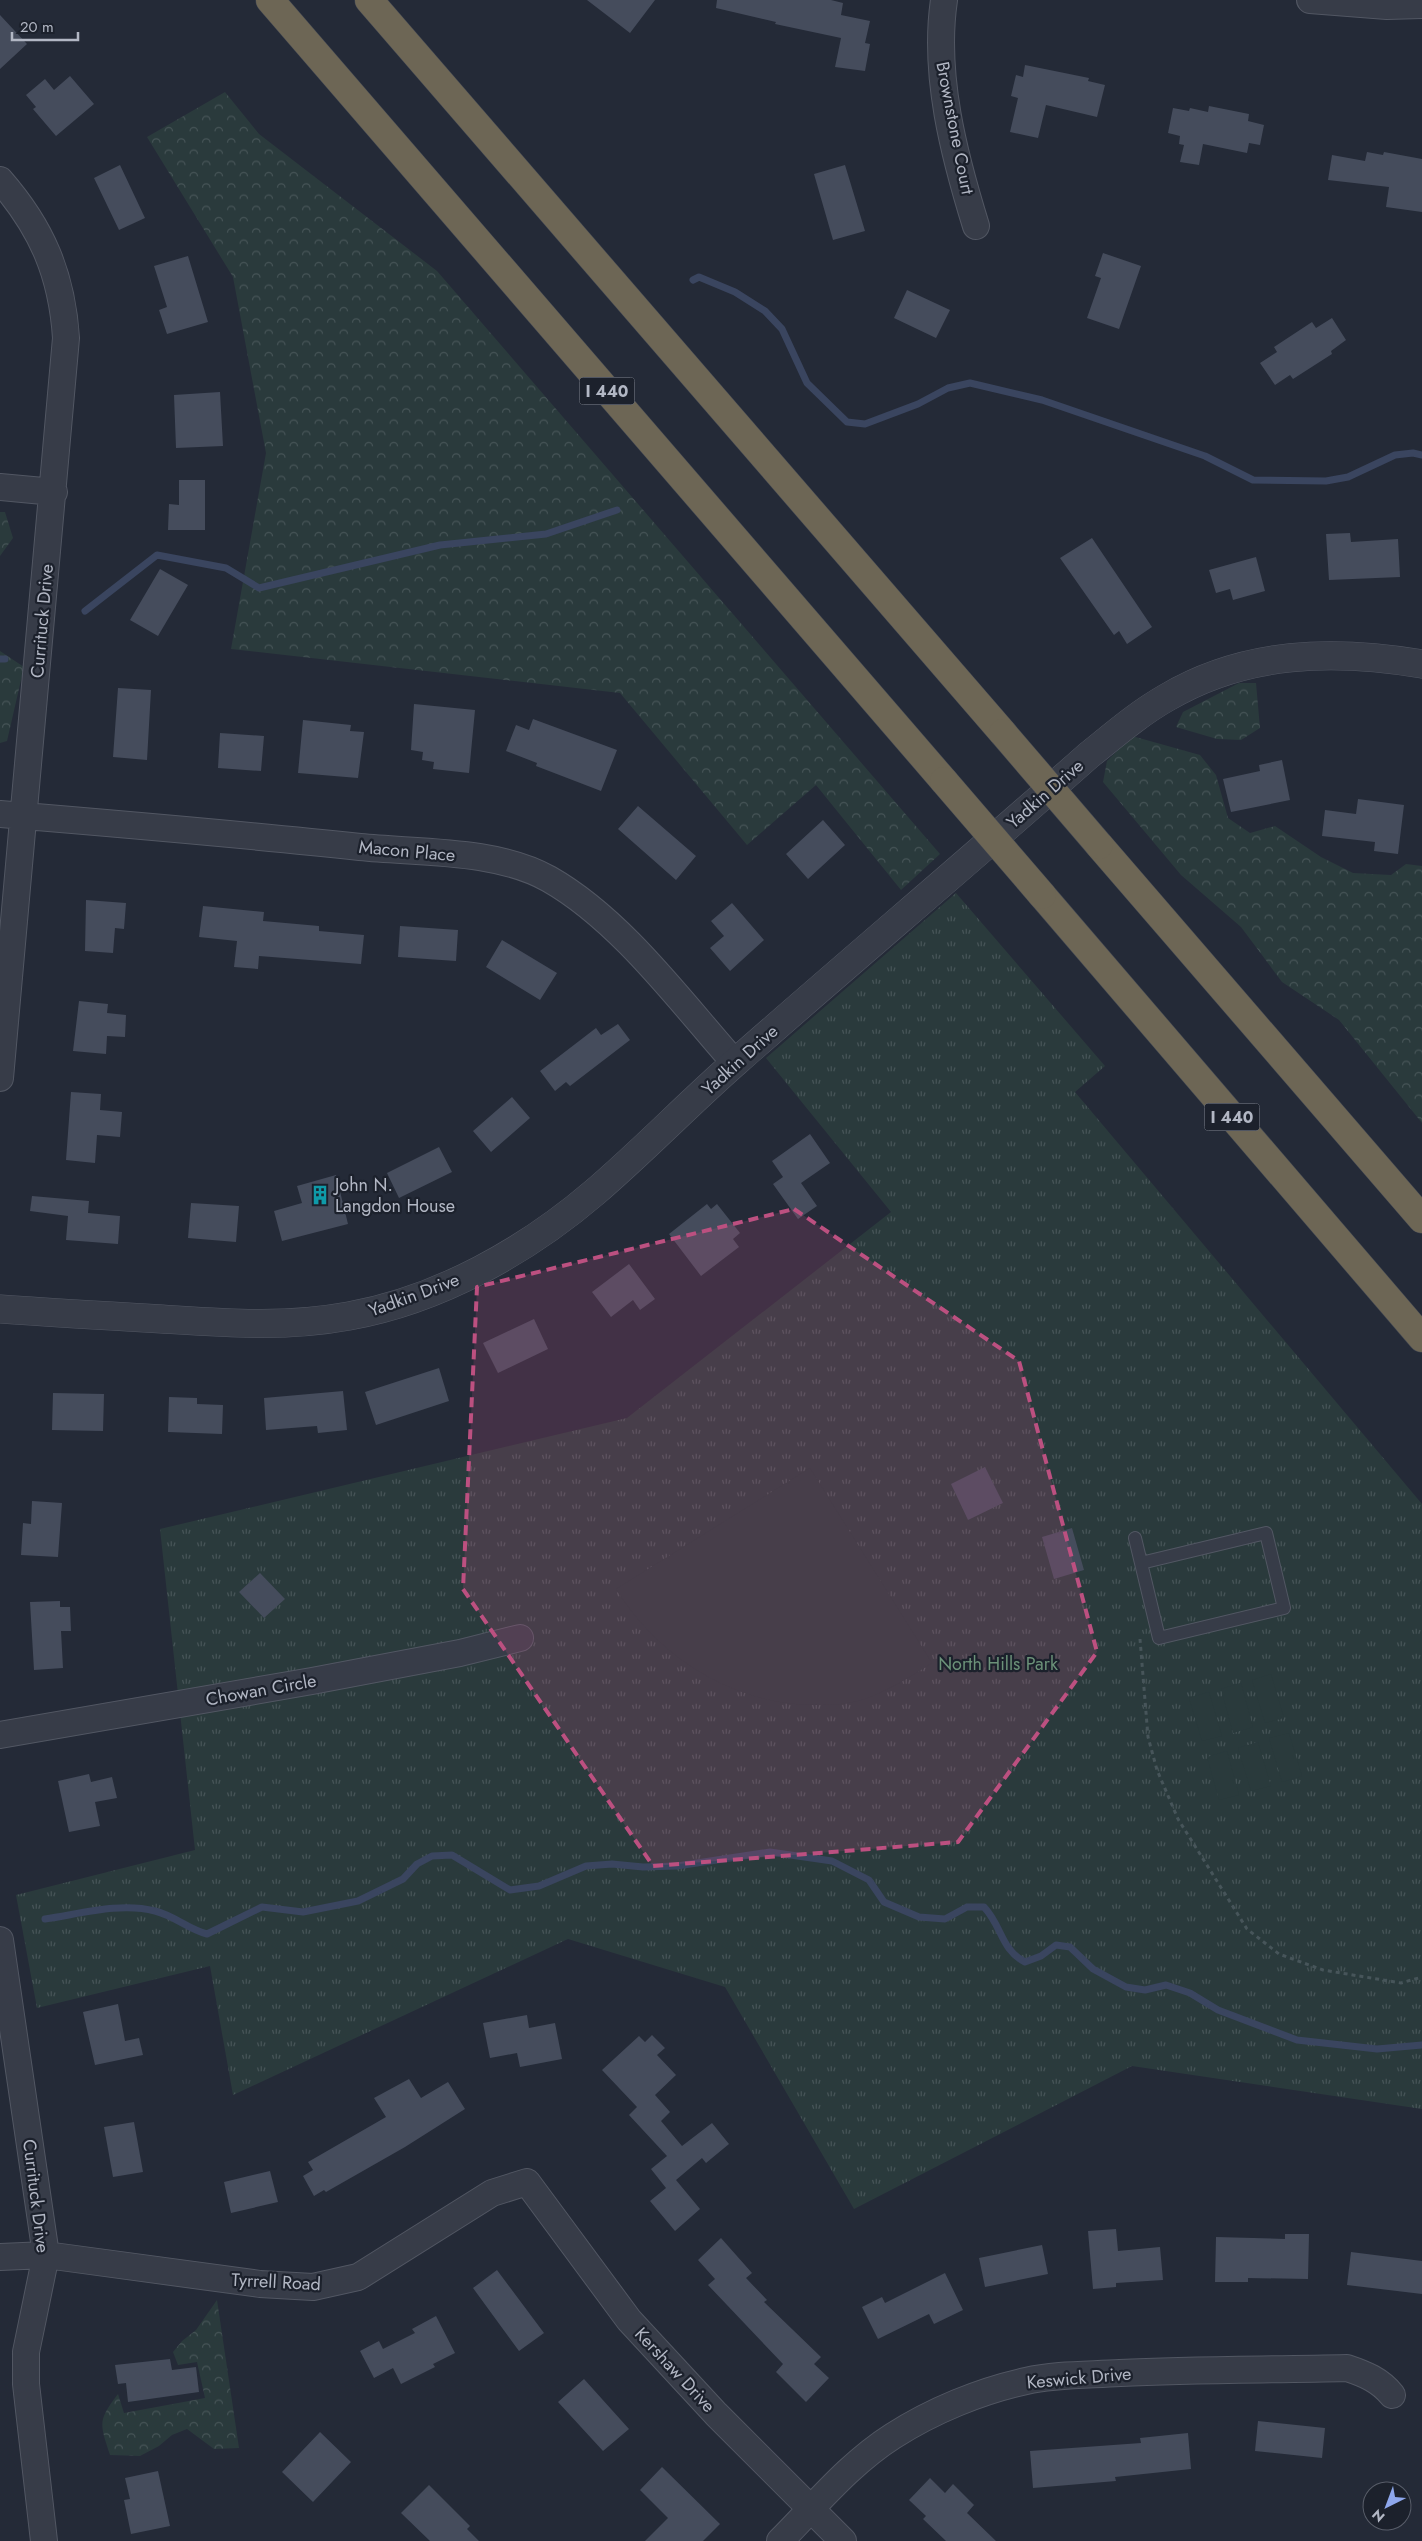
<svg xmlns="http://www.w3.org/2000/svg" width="1422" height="2541" font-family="Jost,sans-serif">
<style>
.forest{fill:url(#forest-crowns)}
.park{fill:url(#park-tufts)}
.pitch{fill:#2a3a3c}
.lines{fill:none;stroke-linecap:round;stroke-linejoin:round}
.stream{stroke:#3a455f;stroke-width:7}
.building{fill:#454c5c}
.service-casing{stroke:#525763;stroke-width:14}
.minor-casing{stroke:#525763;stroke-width:28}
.tertiary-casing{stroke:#525763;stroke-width:29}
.motorway-casing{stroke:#424753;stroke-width:29}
.path{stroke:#47555a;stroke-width:3;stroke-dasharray:4 4;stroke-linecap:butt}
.service{stroke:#373c48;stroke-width:12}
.minor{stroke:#373c48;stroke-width:26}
.tertiary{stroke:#373c48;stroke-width:28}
.motorway{stroke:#6d6655;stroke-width:28}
.motorway-bridge-casing{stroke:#424753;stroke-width:29;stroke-linecap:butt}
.motorway-bridge{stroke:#6d6655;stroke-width:28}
.marked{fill:#bc5080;fill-opacity:0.2;stroke:#bc5080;stroke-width:4;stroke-dasharray:10 6;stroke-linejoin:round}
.labels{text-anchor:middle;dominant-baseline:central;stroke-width:4.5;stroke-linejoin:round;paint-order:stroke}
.shield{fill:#1c212c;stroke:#858a96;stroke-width:1}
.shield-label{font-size:16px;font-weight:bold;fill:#b2b7c4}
.street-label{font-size:18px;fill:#b2b7c4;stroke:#1c212c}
.poi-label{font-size:18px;fill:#b2b7c4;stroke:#1c212c;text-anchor:start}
.park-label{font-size:18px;fill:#6c9279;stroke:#1c212c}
</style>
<defs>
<pattern id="forest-crowns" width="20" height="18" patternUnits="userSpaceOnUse" patternTransform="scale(1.25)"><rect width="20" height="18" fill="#2a3a3c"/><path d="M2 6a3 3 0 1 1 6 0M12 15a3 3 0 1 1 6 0" fill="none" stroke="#465457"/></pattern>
<pattern id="park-tufts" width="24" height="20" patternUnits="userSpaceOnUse" patternTransform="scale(1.25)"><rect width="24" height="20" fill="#2a3a3c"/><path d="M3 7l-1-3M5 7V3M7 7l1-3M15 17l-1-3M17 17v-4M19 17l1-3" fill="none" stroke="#465457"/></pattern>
</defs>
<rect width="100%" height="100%" fill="#242a37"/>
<path class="forest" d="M225,92L259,134L437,271L940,854L901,890L816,785L747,845L620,693L231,649L266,453L233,277L147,137Z
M0,512H5L13,538L0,556Z
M0,651L24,667L7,741L0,743Z
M1239,683H1256L1260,728L1241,740L1217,739L1176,727L1183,712Z
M1132,736L1200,755L1216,775L1228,818L1250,833L1275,826L1321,857L1353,873L1391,875L1406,864L1422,866V1123L1339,1020L1282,982L1241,927L1181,875L1103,782L1107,761Z
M217,2300L239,2448L214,2449L187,2429L172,2435L159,2446L140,2456L110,2455C100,2424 97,2421 118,2394L124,2413L205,2398L197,2362L178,2365L173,2352L182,2341L196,2330Z"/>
<path class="park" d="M956,893L1105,1066L1075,1092L1422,1504V2109L1132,2066L854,2209L725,1987L568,1939L233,2095L210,1966L37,2008L16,1895L195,1850L160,1529L627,1418L891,1212L766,1058Z"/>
<path class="pitch" d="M810,1468L932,1663C910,1677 889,1690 865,1699C850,1704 831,1705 816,1705C734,1705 659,1658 616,1589Z
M1271,1674L1284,1718L1265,1723L1252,1680Z
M1241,1683L1253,1727L1233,1733L1221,1689Z
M1209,1692L1222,1736L1202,1741L1189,1698Z
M1289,1733L1302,1776L1282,1782L1269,1738Z
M1258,1742L1271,1786L1251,1791L1238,1748Z
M1227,1751L1239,1795L1219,1800L1207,1757Z"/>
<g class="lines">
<path class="stream" d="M693,280L699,277L735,292L765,311L782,329L807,383L847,422L865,424L918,404L948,388L970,383L1042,400L1205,456L1253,480L1326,481L1348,477L1395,455L1413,453L1422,455
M85,611L157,555L226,568L259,588L440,545L546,534L617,510
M0,659H5
M45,1919C80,1914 120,1902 155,1911C175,1916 188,1929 207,1934L262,1907L303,1912L358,1901L403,1879L417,1864L432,1856L452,1855L510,1890L539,1886L586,1866L612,1864L643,1867L677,1866L770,1852L832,1861L869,1880L884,1902L919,1917L945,1919L967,1907H984C1002,1926 1001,1950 1025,1962L1041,1956L1056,1945L1070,1947L1093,1969L1126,1987L1145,1990L1166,1985L1190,1993L1218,2010L1297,2040L1377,2049L1422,2045"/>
</g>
<path class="building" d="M587,0H655L630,33Z
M717,0H831L843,3L841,15L870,21L865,43L870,44L865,71L835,67L841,38L775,24L776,22L716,8Z
M0,15L27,44L0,69Z
M1025,65L1089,78L1088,81L1105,85L1097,117L1046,105L1038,138L1010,132L1018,98L1011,96L1016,75L1023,77Z
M70,76L94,104L56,136L33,109L36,107L26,95L45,79L54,90Z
M1209,106L1249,114L1248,121L1264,125L1260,145L1249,143L1247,153L1203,144L1199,165L1180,162L1184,145L1179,144L1180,136L1168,133L1173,108L1189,111L1190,108L1208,112Z
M1367,152L1383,155L1384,152L1422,159V212L1386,207L1389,187L1328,180L1332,155L1365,161Z
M120,165L145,218L119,230L94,178Z
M845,165L865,231L833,240L814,174Z
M1103,253L1141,266L1119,329L1087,318L1101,278L1095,276Z
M188,256L208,322L167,334L159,310L167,307L154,266Z
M907,290L950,310L936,338L894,318Z
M1332,318L1346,340L1331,351L1332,354L1293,379L1290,375L1275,385L1260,363L1277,352L1274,347L1312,322L1316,328Z
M220,392L223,446L176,448L174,395Z
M179,480H205V530H168L169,504L179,505Z
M1350,533L1351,542L1398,539L1400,577L1329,580L1326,534Z
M1092,538L1152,627L1127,644L1119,631L1114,635L1060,558Z
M1256,557L1265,591L1233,600L1230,589L1216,593L1209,570Z
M160,569L188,585L158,636L130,620Z
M118,688L151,690L147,760L113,757Z
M414,704L475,710L469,773L433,769L434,762L422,760L423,752L411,750Z
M533,719L617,750L601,791L536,766L537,763L506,751L516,725L529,730Z
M303,720L351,725L350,731L364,732L358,778L298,773Z
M220,733L264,736L261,771L218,768Z
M1282,760L1290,800L1231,812L1223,779L1260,771L1259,765Z
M1358,799L1404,805L1398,854L1374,851L1375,842L1322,836L1325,810L1356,814Z
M638,806L696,856L676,880L618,829Z
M823,820L845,845L808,879L786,854Z
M86,900L126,903L124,929L115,928L113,953L85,951Z
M732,903L764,940L730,971L710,948L724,936L711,921Z
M203,906L264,912L263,921L319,926V931L364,935L361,964L259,956L258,969L234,967L237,941L199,937Z
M400,926L458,930L456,961L398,957Z
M502,940L557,973L540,1000L486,967Z
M79,1001L108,1004L107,1013L126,1015L125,1037L107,1036L106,1054L73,1051Z
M618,1024L630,1040L570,1086L566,1082L555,1091L540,1071L596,1028L601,1035Z
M71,1092L101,1094L100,1110L122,1112L120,1137L97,1135L95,1163L66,1160Z
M512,1097L530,1118L491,1152L473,1131Z
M810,1134L830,1163L801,1183L817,1206L798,1219L773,1184L783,1177L772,1161Z
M439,1147L452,1172L399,1198L387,1173Z
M336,1175L348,1224L282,1241L274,1211L302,1203L297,1186Z
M32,1196L89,1201L88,1213L120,1216L118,1244L66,1240L68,1216L30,1211Z
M191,1203L239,1206L236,1242L188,1238Z
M707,1204L711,1209L717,1204L740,1233L733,1239L739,1247L701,1276L669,1234Z
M629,1264L655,1299L640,1310L633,1300L611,1317L592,1292Z
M534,1319L548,1349L498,1373L483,1343Z
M439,1368L449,1401L376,1425L365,1392Z
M343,1391L347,1430L318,1433L317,1426L266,1430L264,1398Z
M53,1393L104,1394L103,1431L52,1430Z
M169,1397L197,1398V1404L223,1405L222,1434L168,1432Z
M985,1467L1003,1503L968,1520L951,1484Z
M32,1501L62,1503L58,1557L21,1555L23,1523L31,1524Z
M1072,1528L1084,1570L1054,1579L1042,1537Z
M260,1573L285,1599L264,1618L239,1592Z
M60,1601V1607H70L71,1631H61L63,1668L34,1670L30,1602Z
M89,1774L91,1782L112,1777L117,1798L95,1802L100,1826L69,1832L58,1781Z
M118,2004L125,2041L139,2038L143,2055L95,2065L83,2012Z
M527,2015L529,2028L555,2023L562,2059L520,2067L517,2053L490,2058L483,2023Z
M652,2035L665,2048L657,2055L676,2075L655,2095L670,2112L661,2121L682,2146L712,2123L729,2144L706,2163L702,2158L676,2180L700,2209L675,2231L650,2201L666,2188L651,2169L667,2156L629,2115L637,2107L602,2070L639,2036L645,2042Z
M409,2079L421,2098L448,2082L465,2109L405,2147L326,2192L324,2190L314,2196L303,2176L313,2170L308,2162L386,2117L374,2098Z
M134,2122L143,2172L113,2177L104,2127Z
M270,2171L278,2202L231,2213L224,2182Z
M1116,2229L1118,2251L1160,2247L1163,2280L1116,2283V2287L1093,2289L1088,2231Z
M1285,2234H1309L1308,2279L1248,2278V2282H1215L1216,2237L1285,2239Z
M721,2238L752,2273L746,2278L767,2300L764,2302L821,2357L814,2364L829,2378L806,2402L776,2372L783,2364L708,2285L715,2279L698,2260Z
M1042,2245L1048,2274L985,2287L979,2258Z
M1351,2252L1422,2261V2294L1347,2285Z
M497,2270L544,2333L519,2351L473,2288Z
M945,2273L963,2310L934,2324L929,2314L878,2339L862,2307L882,2297L885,2303Z
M436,2316L455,2353L433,2364L435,2367L401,2384L393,2368L374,2378L360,2351L379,2341L383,2349L415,2333L412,2329Z
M170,2359L172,2370L196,2367L199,2392L128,2402L126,2383L118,2384L115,2365Z
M584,2379L629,2429L603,2451L558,2402Z
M1258,2421L1325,2428L1322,2458L1255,2451Z
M320,2432L351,2462L313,2502L282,2472Z
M1188,2433L1191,2469L1115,2477L1116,2481L1033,2488L1030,2451L1141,2443L1140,2438Z
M662,2467L720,2524L703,2541H645L668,2518L640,2490Z
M158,2471L170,2526L131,2534L124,2500L130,2499L125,2478Z
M930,2478L945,2493L953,2484L974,2505L967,2513L996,2541H946L923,2519L926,2516L909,2500Z
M429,2485L470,2526L467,2529L479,2541H430L401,2513Z"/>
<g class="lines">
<defs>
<path id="service" d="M1135,1538L1159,1638L1284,1608L1266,1533L1141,1563"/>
<path id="minor" d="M944,0C933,75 954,155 976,226
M1310,0L1387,6L1422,5
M0,180C42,228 62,275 66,338L0,1078
M0,487L54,492
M0,814C120,824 240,834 360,847C419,853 496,849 549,879C621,920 680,1001 735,1063
M0,1735L312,1681L460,1653L520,1638
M0,1940L46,2255L26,2352V2384L44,2541
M0,2257L46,2255L260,2284L313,2287L358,2277L492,2193L527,2182L629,2320L716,2414L843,2541
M780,2541C816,2505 849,2464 893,2436C932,2411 980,2391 1026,2381C1056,2374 1089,2375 1120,2373C1195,2369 1271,2370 1347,2368C1365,2374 1380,2380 1392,2395"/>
<path id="tertiary" d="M0,1309C54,1313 108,1316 162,1319C226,1323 284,1328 349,1316C439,1300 526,1251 595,1192C644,1150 689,1103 737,1061C854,958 973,858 1089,755C1114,735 1138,714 1166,698C1245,651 1334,649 1422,664"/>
<path id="motorway" d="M270,0L944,781
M369,0L1003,733
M1099,845L1422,1219
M1042,895L1422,1338"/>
</defs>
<use href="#service" class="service-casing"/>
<use href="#minor" class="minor-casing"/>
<use href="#tertiary" class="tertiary-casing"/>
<use href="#motorway" class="motorway-casing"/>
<path class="path" d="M1140,1639L1148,1737L1157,1770L1178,1819L1247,1929L1279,1954L1323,1970L1401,1983L1422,1977"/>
<use href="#service" class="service"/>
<use href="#minor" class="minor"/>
<use href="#tertiary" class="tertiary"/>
<use href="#motorway" class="motorway"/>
<defs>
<path id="motorway-bridge" d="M1003,733L1099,845
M944,781L1042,895"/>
</defs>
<use href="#motorway-bridge" class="motorway-bridge-casing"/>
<use href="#motorway-bridge" class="motorway-bridge"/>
</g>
<path class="marked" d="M794,1209L1019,1361L1097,1652L958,1842L653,1866L463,1589L477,1287Z"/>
<defs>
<symbol id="building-bare" viewBox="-9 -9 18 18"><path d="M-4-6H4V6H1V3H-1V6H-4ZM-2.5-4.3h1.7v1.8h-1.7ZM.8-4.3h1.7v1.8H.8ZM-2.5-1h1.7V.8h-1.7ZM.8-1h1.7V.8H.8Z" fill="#0f9aa8" stroke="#1c212c" stroke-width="2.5" paint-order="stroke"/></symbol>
</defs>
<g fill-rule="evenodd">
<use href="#building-bare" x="306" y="1181" width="28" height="28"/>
</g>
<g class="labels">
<g class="shield">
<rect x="579.5" y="377.5" width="55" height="27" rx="4"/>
<rect x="1204.5" y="1103.5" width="55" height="27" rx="4"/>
</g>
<g class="shield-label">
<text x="607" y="391">I 440</text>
<text x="1232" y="1117">I 440</text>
</g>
<g class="street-label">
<text transform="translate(955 128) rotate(79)">Brownstone Court</text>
<text transform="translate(42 621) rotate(-85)">Currituck Drive</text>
<text transform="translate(1045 794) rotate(-41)">Yadkin Drive</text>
<text transform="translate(407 851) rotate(5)">Macon Place</text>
<text transform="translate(740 1060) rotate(-42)">Yadkin Drive</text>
<text transform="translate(414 1295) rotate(-20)">Yadkin Drive</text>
<text transform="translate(261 1690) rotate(-10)">Chowan Circle</text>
<text transform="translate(36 2196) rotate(83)">Currituck Drive</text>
<text transform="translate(276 2282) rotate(3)">Tyrrell Road</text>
<text transform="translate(675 2370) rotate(47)">Kershaw Drive</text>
<text transform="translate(1079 2378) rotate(-5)">Keswick Drive</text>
</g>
<g class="poi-label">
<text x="335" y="1185">John N.<tspan x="335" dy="21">Langdon House</tspan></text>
</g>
<g class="park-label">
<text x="998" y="1664">North Hills Park</text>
</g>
</g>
<g transform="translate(1387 2506) rotate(222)"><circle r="24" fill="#1c212c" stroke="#585d69"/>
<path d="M0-4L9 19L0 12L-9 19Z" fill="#8ea7ec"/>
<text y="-8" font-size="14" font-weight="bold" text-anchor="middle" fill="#b2b7c4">N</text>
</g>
<path d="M12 32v8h66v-8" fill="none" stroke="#b2b7c4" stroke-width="2.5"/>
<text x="20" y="32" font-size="15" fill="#b2b7c4" stroke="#1c212c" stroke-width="4" paint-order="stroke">20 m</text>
</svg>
